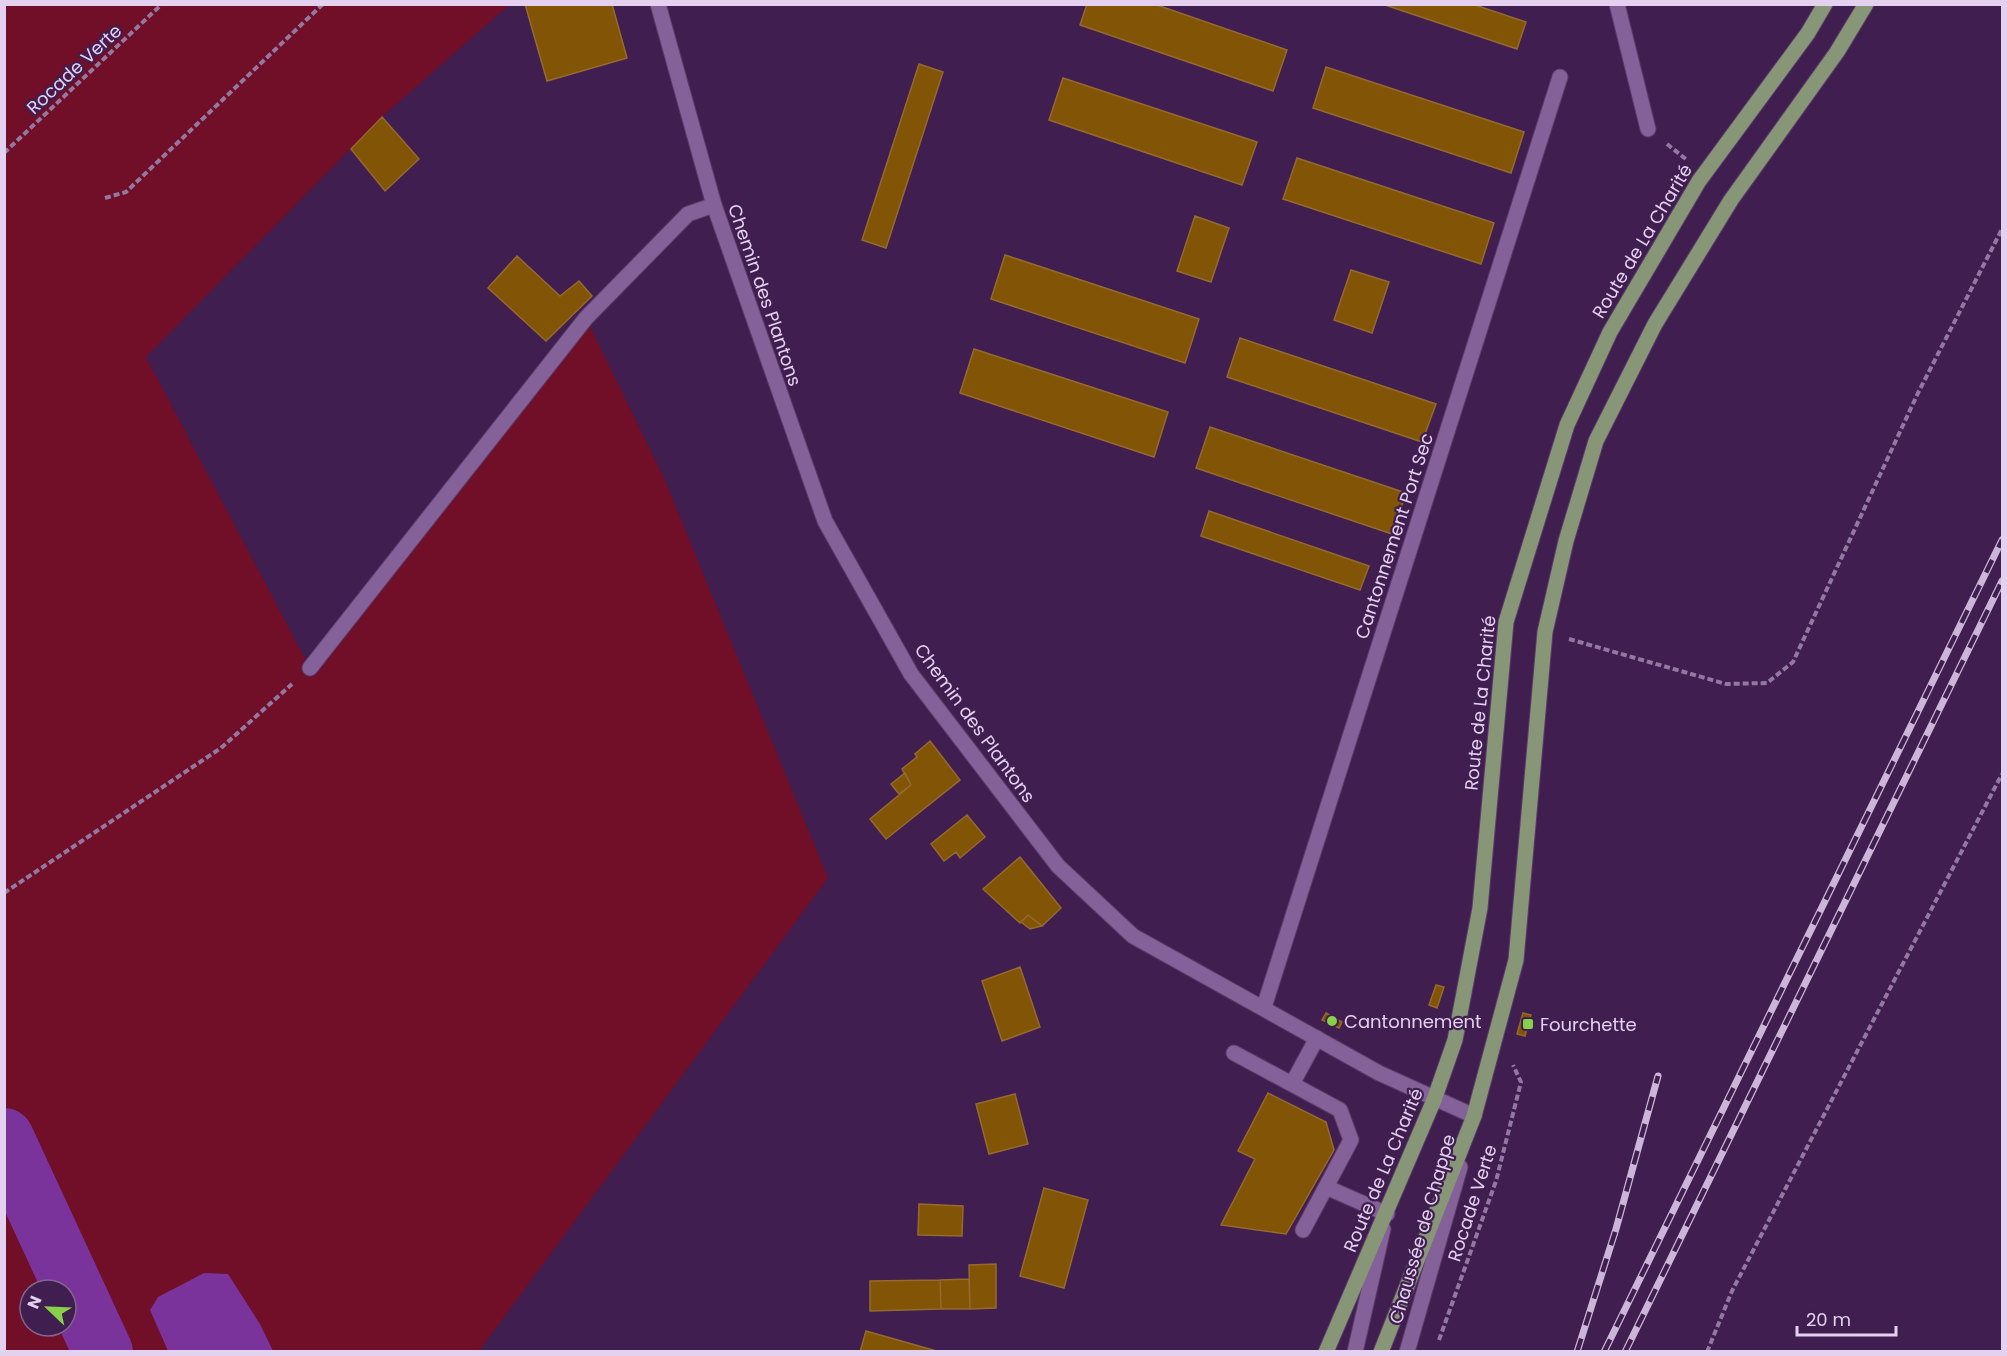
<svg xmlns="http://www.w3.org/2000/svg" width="2007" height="1356" font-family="Poppins,sans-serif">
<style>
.green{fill:#710e28;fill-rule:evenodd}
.water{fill:#79339a}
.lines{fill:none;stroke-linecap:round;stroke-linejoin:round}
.river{stroke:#79339a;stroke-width:60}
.building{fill:#815406;stroke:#956a2e;stroke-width:1.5}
.service-casing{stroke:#5b3c69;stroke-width:17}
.minor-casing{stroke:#5b3c69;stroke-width:17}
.secondary-casing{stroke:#5b3c69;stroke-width:17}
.primary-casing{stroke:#5b3c69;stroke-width:17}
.path{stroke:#9379a1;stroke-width:4;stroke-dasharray:6 3;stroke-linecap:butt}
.service{stroke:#856199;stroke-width:15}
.minor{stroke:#856199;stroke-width:15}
.secondary{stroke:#856199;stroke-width:15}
.primary{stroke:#869677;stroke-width:15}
.rail-casing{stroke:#ccb6d8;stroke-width:7}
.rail{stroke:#401e50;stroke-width:4.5;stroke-dasharray:14;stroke-linecap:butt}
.poi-dot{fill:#88cf4a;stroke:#401e50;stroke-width:2}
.labels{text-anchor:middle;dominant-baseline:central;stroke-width:4.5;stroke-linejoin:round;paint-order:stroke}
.street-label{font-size:18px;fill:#e4d0ef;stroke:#401e50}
.poi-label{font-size:18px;fill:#e4d0ef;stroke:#401e50;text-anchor:start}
</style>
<rect width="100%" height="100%" fill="#401e50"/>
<path class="green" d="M5,5H509L382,117L146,357L310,668L586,318L664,478L828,878L479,1351L5,1352ZM30,1290H66V1326H30Z"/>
<path class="water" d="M204,1273L228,1274L260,1324L273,1351H168L150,1310L158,1297Z"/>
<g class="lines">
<path class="river" d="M4,1138L103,1352"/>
</g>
<path class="building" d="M525,4H612L627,58L547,81Z
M1087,4H1154L1287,50L1273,91L1080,25Z
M1382,4H1472L1526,22L1517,49Z
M919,64L943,72L886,248L862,240Z
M1326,67L1524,132L1511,173L1313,108Z
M1063,78L1257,142L1242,185L1049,120Z
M382,117L419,159L385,191L351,149Z
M1297,158L1494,223L1481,264L1283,199Z
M1195,216L1229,228L1211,282L1177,271Z
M1005,255L1199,319L1185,363L991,299Z
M517,256L560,296L579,281L592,296L546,341L488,288Z
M1351,270L1389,282L1372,333L1334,320Z
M1240,338L1436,404L1422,442L1227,377Z
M974,349L1168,412L1154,457L960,393Z
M1210,427L1406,493L1392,534L1196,468Z
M1209,511L1369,566L1360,590L1201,536Z
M930,741L960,780L886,839L870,819L911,785L902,769L917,757L915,754Z
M905,773L911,785L899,794L891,784Z
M967,815L985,837L960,858L956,852L944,861L931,844Z
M1020,857L1061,908L1042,926L1028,915L1020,923L983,889Z
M1028,915L1042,926L1030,929L1021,922Z
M1020,967L1040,1027L1002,1041L982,981Z
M1436,985L1444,987L1437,1008L1429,1005Z
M1326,1013L1342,1022L1339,1028L1322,1020Z
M1523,1013L1531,1015L1525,1036L1517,1034Z
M1268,1093L1326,1122L1334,1150L1286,1234L1221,1225L1255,1159L1238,1151Z
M1015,1094L1028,1144L989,1154L976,1104Z
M1044,1188L1088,1200L1064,1288L1020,1276Z
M919,1204L963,1206L962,1236L918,1235Z
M996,1264V1308L970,1309L969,1265Z
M969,1279L970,1309H941L940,1280Z
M940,1280L941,1309L870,1311V1281Z
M866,1331L940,1352H860Z"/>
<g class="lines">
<defs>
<path id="service" d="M310,668L586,318L688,214L714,205
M1264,1007L1560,77
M1234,1053L1340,1110L1351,1140L1303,1230
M1292,1084L1317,1038
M1326,1187L1387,1214"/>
<path id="minor" d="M658,4L714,205L825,521L911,674L1058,866L1133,936L1379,1073L1474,1116
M1617,4L1648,129"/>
<path id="secondary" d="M1355,1352L1383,1229
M1407,1352L1460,1167"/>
<path id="primary" d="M1326,1352L1434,1100L1455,1040L1480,908L1506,622L1567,425L1610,332L1699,181L1808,33L1825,4
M1381,1352L1474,1116L1516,960L1545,632L1566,541L1596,441L1655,324L1731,200L1837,52L1866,4"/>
</defs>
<use href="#service" class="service-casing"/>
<use href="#minor" class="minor-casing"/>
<use href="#secondary" class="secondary-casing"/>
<use href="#primary" class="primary-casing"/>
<path class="path" d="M1667,144L1687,160
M4,153L162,4
M105,198L126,192L323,4
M1569,639L1726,684L1767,683L1793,662L1918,393L2002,229
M4,893L221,748L292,684
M1439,1340L1496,1181L1521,1082L1513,1065
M1707,1352L1732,1291L2002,774"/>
<use href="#service" class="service"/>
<use href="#minor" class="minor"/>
<use href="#secondary" class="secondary"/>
<use href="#primary" class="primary"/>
<defs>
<path id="rail" d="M1577,1352L1616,1229L1658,1076
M1604,1352L2002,540
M1625,1352L2002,581"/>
</defs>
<use href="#rail" class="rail-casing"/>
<use href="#rail" class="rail"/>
</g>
<g class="poi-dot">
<circle cx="1332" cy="1021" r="6"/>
<rect x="1522" y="1018" width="12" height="12" rx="3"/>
</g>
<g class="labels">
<g class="street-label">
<text transform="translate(74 69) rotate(-43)">Rocade Verte</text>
<text transform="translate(1642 241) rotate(-59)">Route de La Charité</text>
<text transform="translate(765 295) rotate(71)">Chemin des Plantons</text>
<text transform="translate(1394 536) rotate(-72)">Cantonnement Port Sec</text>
<text transform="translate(1480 703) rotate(-84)">Route de La Charité</text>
<text transform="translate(975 723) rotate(54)">Chemin des Plantons</text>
<text transform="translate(1383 1170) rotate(-67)">Route de La Charité</text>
<text transform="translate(1472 1203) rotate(-72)">Rocade Verte</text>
<text transform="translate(1422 1229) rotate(-74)">Chaussée de Chappe</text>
</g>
<g class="poi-label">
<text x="1344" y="1021">Cantonnement</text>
<text x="1540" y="1024">Fourchette</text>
</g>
</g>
<rect width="2007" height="1356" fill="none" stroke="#e4d0ef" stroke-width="12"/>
<g transform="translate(48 1308) rotate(293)"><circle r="28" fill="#401e50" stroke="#826590" stroke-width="1.5"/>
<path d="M0-4.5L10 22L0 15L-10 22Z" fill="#88cf4a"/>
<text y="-9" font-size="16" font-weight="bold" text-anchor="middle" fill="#e4d0ef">N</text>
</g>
<path d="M1797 1326v9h99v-9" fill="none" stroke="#e4d0ef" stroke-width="3"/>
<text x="1806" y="1326" font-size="18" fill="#e4d0ef" stroke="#401e50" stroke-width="4.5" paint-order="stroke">20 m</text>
</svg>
